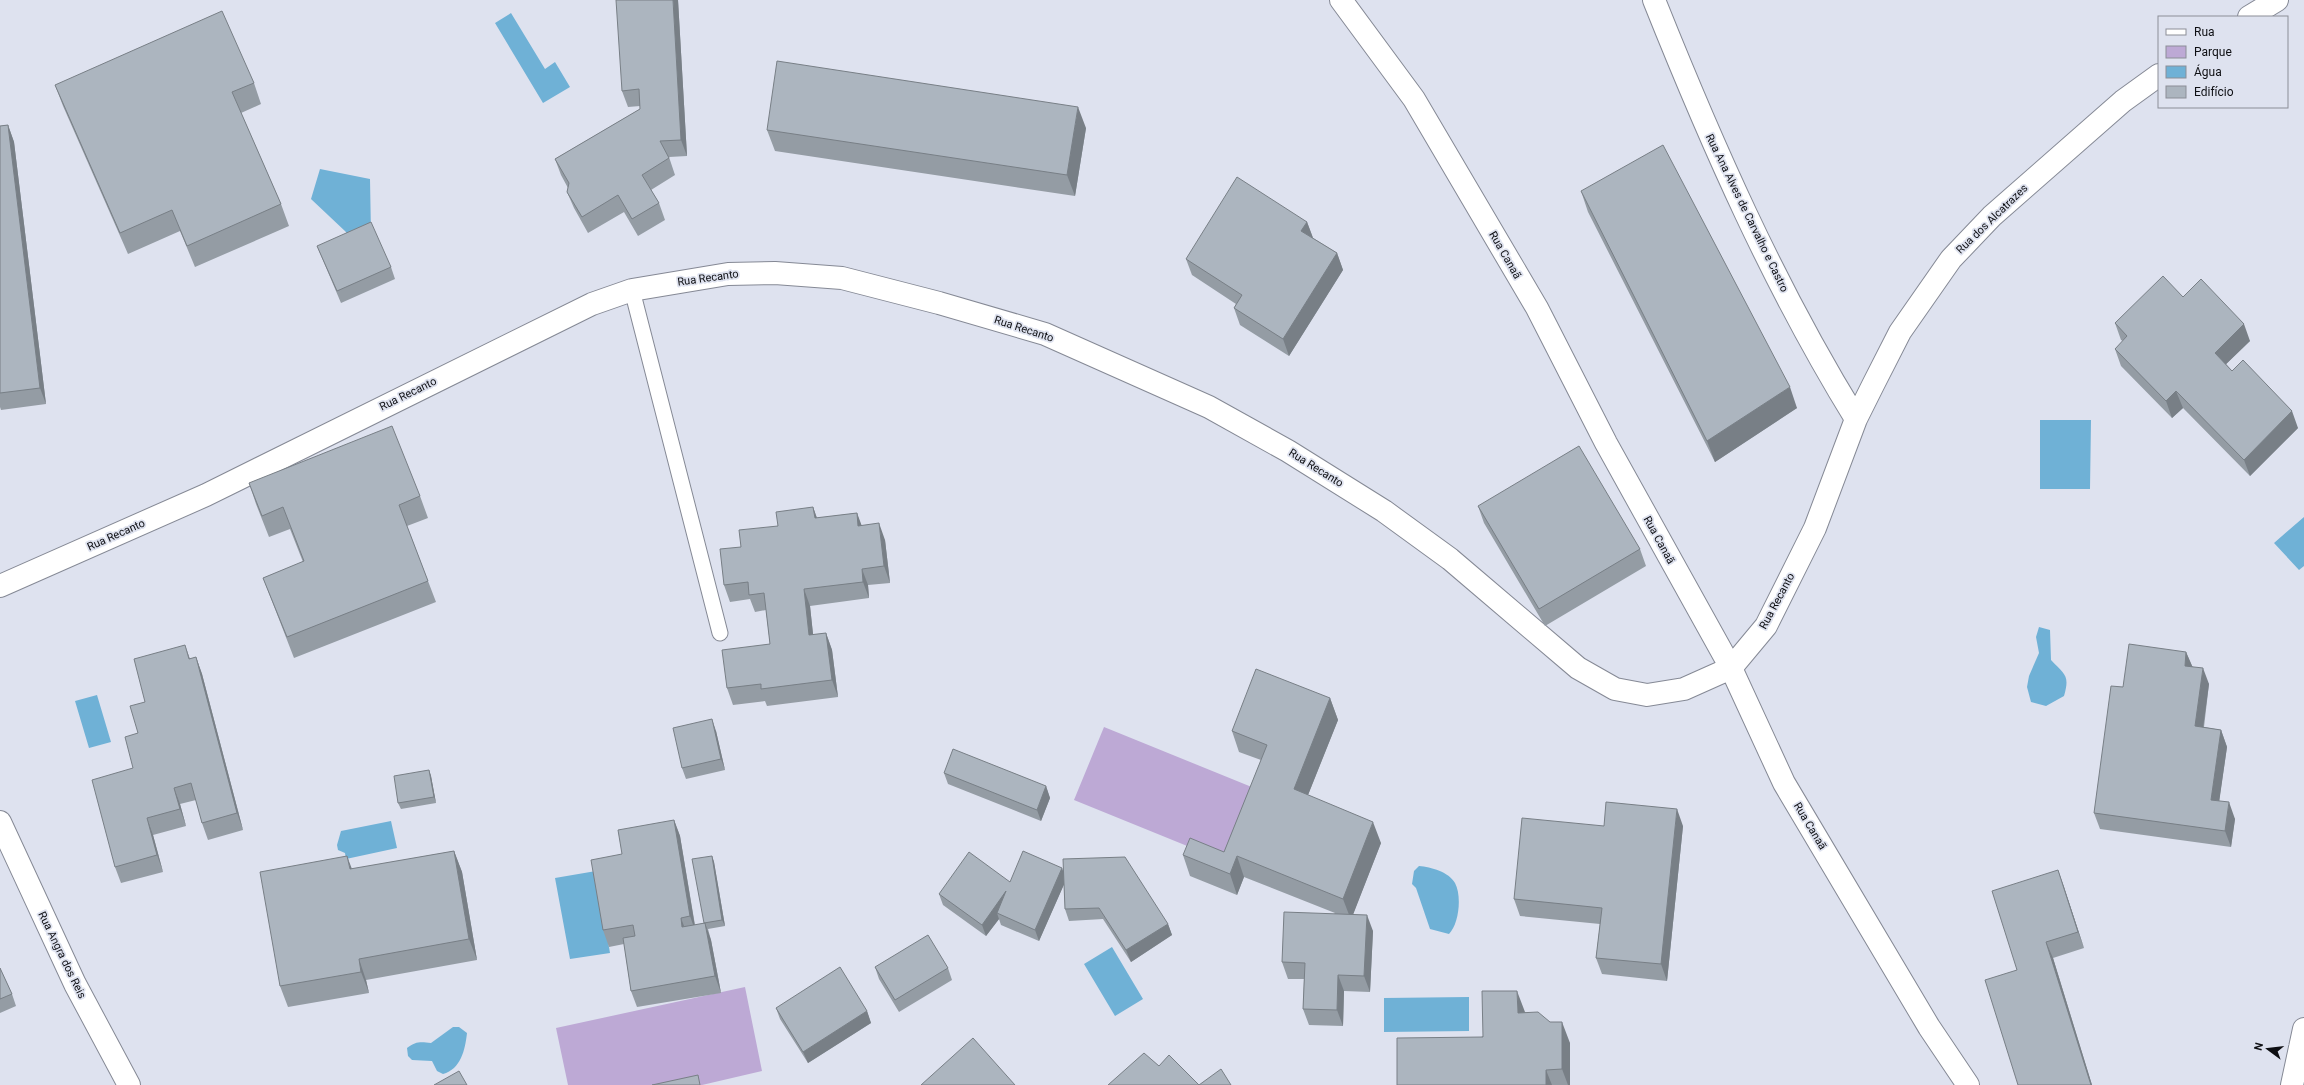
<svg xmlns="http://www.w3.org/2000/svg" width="2304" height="1085" font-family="Roboto,sans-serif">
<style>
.green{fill:#bda9d5}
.water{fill:#6fb1d6}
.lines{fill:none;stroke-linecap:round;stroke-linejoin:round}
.service-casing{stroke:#858995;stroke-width:17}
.minor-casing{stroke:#858995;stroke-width:24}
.service{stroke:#fff;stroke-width:15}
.minor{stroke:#fff;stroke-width:22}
.wall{fill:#949ca4}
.shaded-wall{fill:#787f86}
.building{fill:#acb5bf;stroke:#787f86}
.labels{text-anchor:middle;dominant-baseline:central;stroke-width:3.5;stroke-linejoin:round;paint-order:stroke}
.street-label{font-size:11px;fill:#0e0f13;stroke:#dee2ef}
</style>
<rect width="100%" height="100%" fill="#dee2ef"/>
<path class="green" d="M1104,727L1264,792L1234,865L1074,800Z
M745,987L762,1071L702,1085H568L556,1028Z"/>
<path class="water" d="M511,13L545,69L555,62L570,87L543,103L495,23Z
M320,169L370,179L371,235L349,244L346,232L311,199Z
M2040,420H2091L2090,489H2040Z
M2304,517V566L2299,570L2274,543Z
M2039,627L2050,630L2051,660C2065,675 2070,675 2064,696L2046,706L2031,702L2027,687L2029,676L2039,653L2036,637Z
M97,695L111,742L89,748L75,701Z
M391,821L397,848L346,859L345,853L338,850L337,845L341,831Z
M1419,866C1431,867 1449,872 1455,883C1462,896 1459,924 1449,934L1430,929L1416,888L1412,884L1414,871Z
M596,871L610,953L570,959L555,878Z
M1112,947L1143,999L1115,1016L1084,964Z
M1469,997V1031L1384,1032V998Z
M453,1027H459L467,1033C465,1050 461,1069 443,1074L437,1071L432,1061L412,1060L408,1056L407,1048C416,1041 421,1042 431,1043Z"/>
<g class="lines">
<defs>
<path id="service" d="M632,290L720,633"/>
<path id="minor" d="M1341,0L1414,99L1537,308L1606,443L1731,668L1784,783L1929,1027L1968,1085
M1654,0C1712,145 1774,286 1856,419
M2249,17L2277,0
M0,586L206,495L592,304L632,290L728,274L775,273L842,278L939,303L1045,334L1209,407L1288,451L1384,511L1450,559L1578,668L1615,689L1647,695L1684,689L1731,668L1766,626L1815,528L1856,419L1873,385L1900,332L1951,259L1992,216L2123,101L2159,75
M0,822L75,984L129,1085
M2292,1085L2304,1029"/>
</defs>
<use href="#service" class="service-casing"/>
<use href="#minor" class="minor-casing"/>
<use href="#service" class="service"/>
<use href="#minor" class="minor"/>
</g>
<path class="wall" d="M678,0L687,156L669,157L675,175L651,190L659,203L665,220L638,236L624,212L588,233L574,208L567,192L568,188L561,175L555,159L640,109V106L628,107L622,91Z
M254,83L261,104L241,113L281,204L289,226L195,267L180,231L128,254L63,106L55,85Z
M8,125L14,142L46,404L1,410L0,407V126Z
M1086,128L1075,196L775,151L767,130Z
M1581,191L1797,408L1715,462L1588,212Z
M1307,222L1313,238L1337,253L1343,270L1289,356L1240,325L1234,308L1236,304L1192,275L1186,259Z
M317,246L391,267L395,279L341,303L322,258Z
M2183,297L2250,341L2226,364L2232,371L2298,428L2250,476L2183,408L2172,418L2121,366L2115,349L2123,341L2121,340L2115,323Z
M249,483L420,496L428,518L407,526L436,602L294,658L263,578L303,562L290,529L269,537L256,504Z
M1478,506L1640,549L1646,566L1545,626L1484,523Z
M813,507L817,518L857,513L861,526L885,540L890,583L868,585L869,598L810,606L813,635L826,633L832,650L838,697L767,706L765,701L733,705L727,688L770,644L766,610L755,612L750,599L730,602L724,585L741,547L778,526Z
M2186,652L2192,666L2209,684L2204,727L2221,730L2227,747L2219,801L2235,819L2231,847L2100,829L2094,813L2123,687Z
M196,657L202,674L243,830L208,840L202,823L196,800L180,804L186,826L153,835L163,872L121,883L115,867L133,768L138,733L145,702L190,659Z
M1330,698L1338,720L1308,795L1381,843L1353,914L1373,931L1370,992L1344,991L1343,1026L1309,1025L1303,1009L1304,979H1288L1282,962L1335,913L1244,877L1237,895L1190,876L1183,855L1224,852L1261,760L1239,752L1232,731Z
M716,731L725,770L686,779L682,768Z
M429,770L431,776L436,803L401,809L398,803Z
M944,773L1046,786L1050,798L1041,821L948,784Z
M674,820L680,836L695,925L704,923L712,856L714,862L725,926L708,929L711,940L721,993L637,1007L631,991L624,944L609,947L603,930L622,854Z
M1604,826H1683L1667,981L1602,974L1596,958L1600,924L1520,916L1514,899Z
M454,851L462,872L477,960L366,980L369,993L288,1007L280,986L352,869Z
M1062,868L1064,874L1168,924L1172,935L1131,962L1103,919L1069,921L1065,909L1064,884L1039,941L1001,925L999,919L986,936L943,905L939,894L1010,882Z
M2058,870L2064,887L2084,948L2053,958L2092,1085H2018L2017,970Z
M875,967L948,968L952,980L899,1012L879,979Z
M0,968L12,994L16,1006L0,1013Z
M776,1008L867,1011L871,1023L808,1063L780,1019Z
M1525,1012L1570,1043V1085H1397Z"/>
<path class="shaded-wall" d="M673,0H678L687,156L681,140Z
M1078,107L1086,128L1075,196L1067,175Z
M8,125L14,142L46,404L40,388Z
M1307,222L1313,238L1301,231Z
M1337,253L1343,270L1289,356L1283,339Z
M2244,324L2250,341L2221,369L2215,353Z
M1790,387L1797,408L1715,462L1707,441Z
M2176,391L2183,408L2172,418L2166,401Z
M2292,411L2298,428L2250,476L2244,460Z
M813,507L819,524L815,518Z
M857,513L863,529L858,526Z
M879,523L885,540L890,583L884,566Z
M862,569L868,585L869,598L863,582Z
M804,589L810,606L815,652L809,635Z
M826,633L832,650L838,697L832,680Z
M185,645L191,662L189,659Z
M2186,652L2193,668L2185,666Z
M196,657L202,674L243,830L237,813Z
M2203,668L2209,684L2201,743L2195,726Z
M1330,698L1338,720L1302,810L1294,789Z
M712,719L716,731L725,770L721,759Z
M2221,730L2227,747L2217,817L2211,800Z
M429,770L431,776L436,803L434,797Z
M1046,786L1050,798L1041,821L1037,810Z
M174,788L180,804L186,826L180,809Z
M2229,802L2235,819L2231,847L2225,831Z
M1677,809L1683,826L1667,981L1661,964Z
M147,818L153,835L163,872L157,855Z
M674,820L680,836L696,933L690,916Z
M1373,822L1381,843L1351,920L1343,899Z
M454,851L462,872L477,960L469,939Z
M347,856L355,877L350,869Z
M712,856L714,862L725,926L722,920Z
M1237,856L1244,877L1237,895L1230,874Z
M1062,868L1066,880L1039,941L1035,930Z
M2058,870L2064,887L2084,948L2078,932Z
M1006,891L997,913L999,919L986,936L982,925Z
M1367,915L1373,931L1370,992L1364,976Z
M681,918L687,934L682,927Z
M705,923L711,940L721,993L715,976Z
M1168,924L1172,935L1131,962L1126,950Z
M2046,942L2053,958L2092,1085H2091Z
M359,959L366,980L369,993L361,972Z
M1338,975L1344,991L1343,1026L1337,1010Z
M1517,991L1525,1012V1034L1518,1013Z
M867,1011L871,1023L808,1063L803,1052Z
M1562,1022L1570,1043V1085H1568L1562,1069Z
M1546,1070L1552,1085H1546Z"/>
<path class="building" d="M616,0H673L681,140L660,141L669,158L642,175L659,203L632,219L618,195L582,217L567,192L569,183L555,159L640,109L639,89L622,91Z
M222,11L254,83L232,92L281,204L187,246L172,210L120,233L55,85Z
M777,61L1078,107L1067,175L767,130Z
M8,125L40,388L0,393V126Z
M1663,145L1790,387L1707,441L1581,191Z
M1237,177L1307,222L1301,231L1337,253L1283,339L1234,308L1242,295L1186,259Z
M371,222L391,267L337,291L317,246Z
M2163,276L2183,297L2201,279L2244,324L2215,353L2232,371L2243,360L2292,411L2244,460L2176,391L2166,401L2115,349L2127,336L2115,323Z
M392,426L420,496L399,505L428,581L287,637L263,578L304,561L283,507L262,516L249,483Z
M1579,446L1640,549L1539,609L1478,506Z
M813,507L815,518L857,513L858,526L879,523L884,566L862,569L863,582L804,589L809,635L826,633L832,680L761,689V684L727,688L722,650L770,644L764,593L749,595L748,582L724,585L720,549L741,547L739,530L778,526L776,512Z
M2129,644L2186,652L2185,666L2203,668L2195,726L2221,730L2211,800L2229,802L2225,831L2094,813L2111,686L2123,687Z
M185,645L189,659L196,657L237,813L202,823L191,783L174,788L180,809L147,818L157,855L115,867L92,780L133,768L125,737L138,733L130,706L145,702L134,659Z
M1256,669L1330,698L1294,789L1373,822L1343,899L1237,856L1230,874L1183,855L1190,838L1224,852L1267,745L1232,731Z
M712,719L721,759L682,768L673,728Z
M953,749L1046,786L1037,810L944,773Z
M429,770L434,797L398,803L394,776Z
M1606,802L1677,809L1661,964L1596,958L1602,908L1514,899L1522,818L1604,826Z
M674,820L690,916L681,918L682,927L705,923L715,976L631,991L623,938L635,936L633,925L603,930L591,860L622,854L618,830Z
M454,851L469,939L359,959L361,972L280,986L260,872L347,856L350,869Z
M1023,851L1062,868L1035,930L997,913L1006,891L982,925L939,894L969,852L1010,882Z
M712,856L722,920L704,923L692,859Z
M1125,857L1168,924L1126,950L1099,908L1065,909L1063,859Z
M2058,870L2078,932L2046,942L2091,1085H2018L1985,980L2017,970L1992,891Z
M1284,912L1367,915L1364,976L1338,975L1337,1010L1303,1009L1305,963L1282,962Z
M928,935L948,968L895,1000L875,967Z
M840,967L867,1011L803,1052L776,1008Z
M0,968L12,994L0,999Z
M1482,991H1517L1518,1013L1538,1012L1550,1022H1562V1069L1546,1070V1085H1397V1038L1483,1037Z
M973,1038L1015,1085H921Z
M1144,1053L1159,1066L1169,1055L1199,1085H1108Z
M1221,1069L1231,1085H1199Z
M459,1071L467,1085H434Z
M698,1075L700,1085H652Z"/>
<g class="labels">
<g class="street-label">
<text transform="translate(1747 213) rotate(64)">Rua Ana Alves de Carvalho e Castro</text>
<text transform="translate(1992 219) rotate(-44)">Rua dos Alcatrazes</text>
<text transform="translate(1505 255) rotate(60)">Rua Canaã</text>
<text transform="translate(708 278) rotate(-8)">Rua Recanto</text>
<text transform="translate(1024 329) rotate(18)">Rua Recanto</text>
<text transform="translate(408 394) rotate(-26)">Rua Recanto</text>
<text transform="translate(1316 468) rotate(32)">Rua Recanto</text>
<text transform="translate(116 535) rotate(-24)">Rua Recanto</text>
<text transform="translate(1659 540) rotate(61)">Rua Canaã</text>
<text transform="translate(1777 601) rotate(-62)">Rua Recanto</text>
<text transform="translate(1810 826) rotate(59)">Rua Canaã</text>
<text transform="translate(62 955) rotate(64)">Rua Angra dos Reis</text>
</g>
</g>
<rect x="2158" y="16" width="130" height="92" fill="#dee2ef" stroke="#8b8e97"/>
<rect x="2166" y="29" width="20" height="6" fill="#ffffff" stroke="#8b8e97"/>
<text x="2194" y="36" font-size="12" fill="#0e0f13">Rua</text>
<rect x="2166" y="46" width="20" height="12" fill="#bda9d5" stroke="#8b8e97"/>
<text x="2194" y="56" font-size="12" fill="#0e0f13">Parque</text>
<rect x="2166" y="66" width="20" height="12" fill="#6fb1d6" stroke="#8b8e97"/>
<text x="2194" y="76" font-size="12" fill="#0e0f13">Água</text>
<rect x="2166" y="86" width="20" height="12" fill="#acb5bf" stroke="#8b8e97"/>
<text x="2194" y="96" font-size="12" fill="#0e0f13">Edifício</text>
<g transform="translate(2268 1049) rotate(285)" stroke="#dee2ef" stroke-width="3" paint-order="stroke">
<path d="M0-3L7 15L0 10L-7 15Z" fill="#0e0f13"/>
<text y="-6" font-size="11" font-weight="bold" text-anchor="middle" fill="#0e0f13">N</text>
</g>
</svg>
